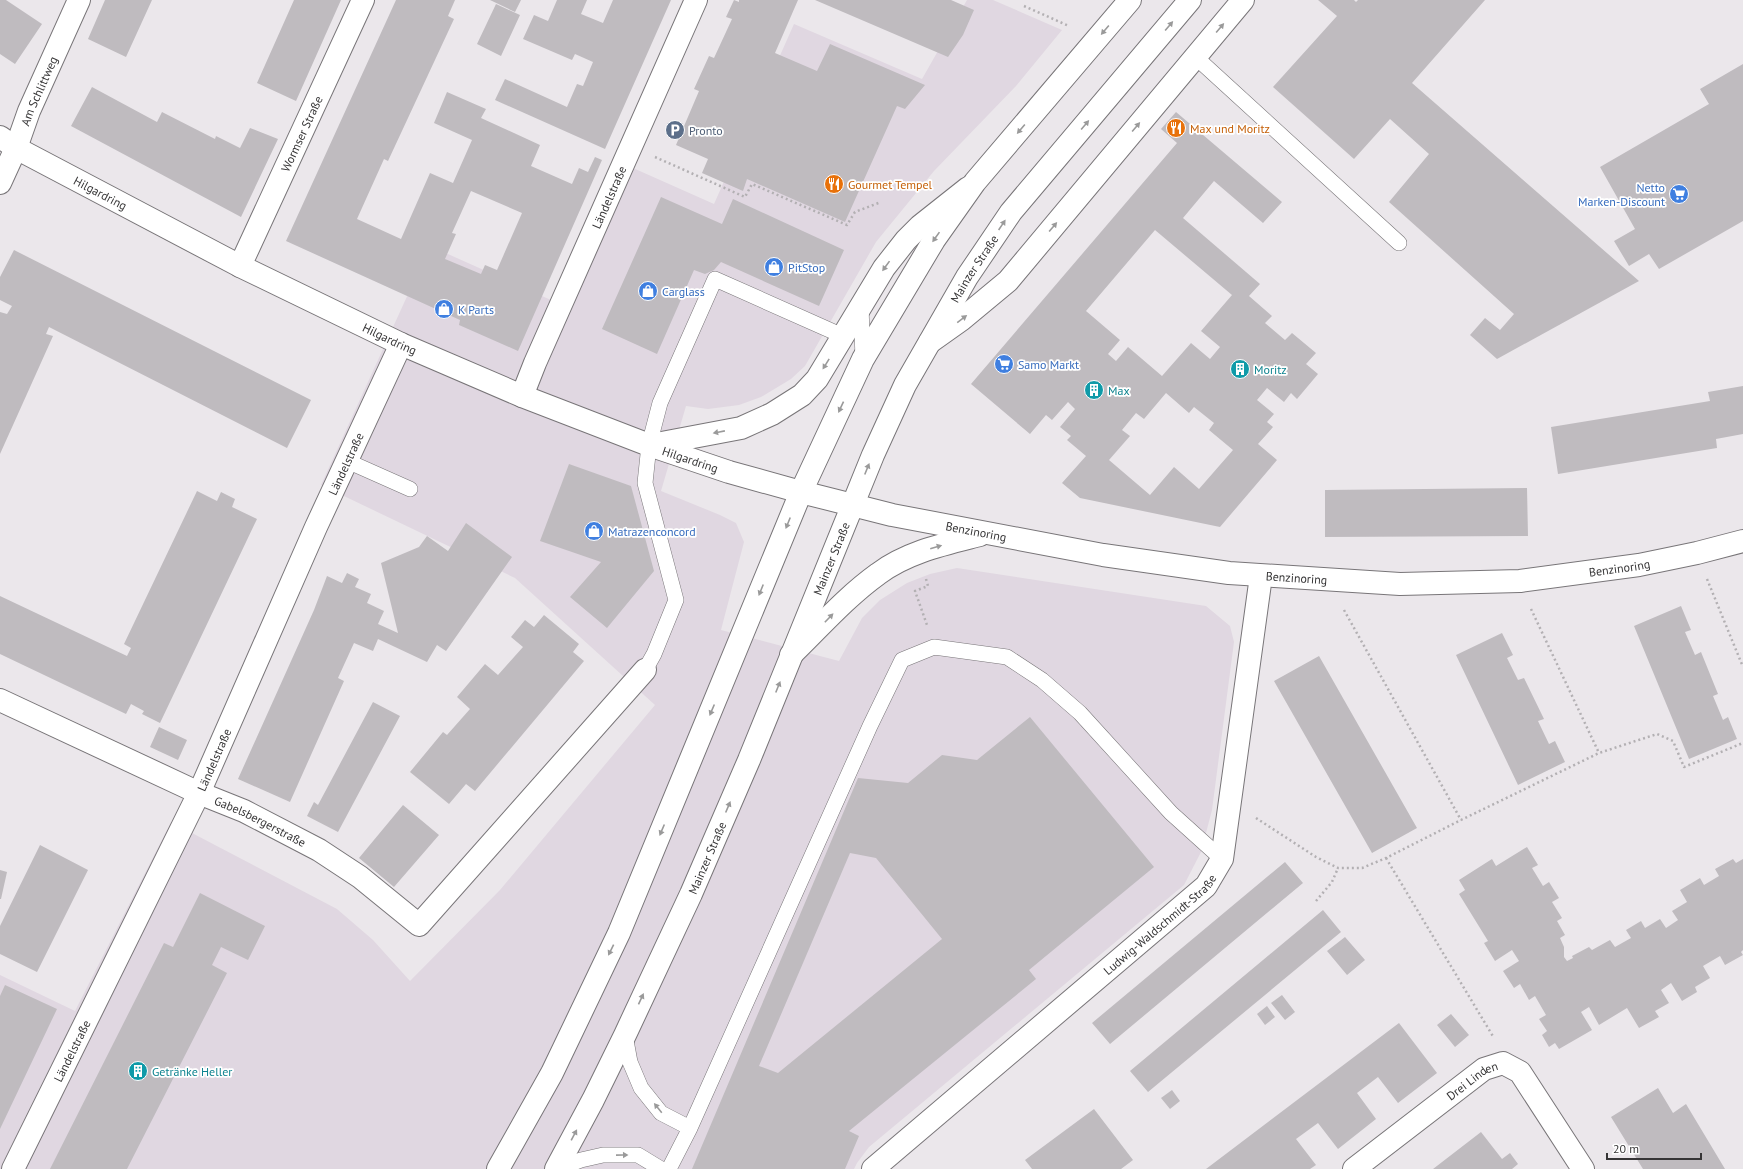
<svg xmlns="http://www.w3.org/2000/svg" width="1743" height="1169" font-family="'PT Sans',sans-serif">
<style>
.built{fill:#e0d7e1}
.building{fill:#bfbbbf;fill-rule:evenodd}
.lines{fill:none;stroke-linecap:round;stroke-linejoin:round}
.service-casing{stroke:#787578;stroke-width:16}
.minor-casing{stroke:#787578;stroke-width:24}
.tertiary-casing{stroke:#787578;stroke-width:24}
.secondary-casing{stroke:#787578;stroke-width:24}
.path{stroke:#b3b0b3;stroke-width:2.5;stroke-dasharray:2 3;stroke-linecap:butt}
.service{stroke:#fff;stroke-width:15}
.minor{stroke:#fff;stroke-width:22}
.tertiary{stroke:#fff;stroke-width:22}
.secondary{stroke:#fff;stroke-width:22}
.oneway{fill:#9a9a9a}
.labels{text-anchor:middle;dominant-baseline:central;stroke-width:3.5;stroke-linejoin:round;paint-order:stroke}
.street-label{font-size:12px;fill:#363536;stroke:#fff}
.food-label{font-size:12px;fill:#c56008;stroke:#fff;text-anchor:start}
.service-label{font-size:12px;fill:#4e5e75;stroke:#fff;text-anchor:start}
.shop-label{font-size:12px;fill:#366cbe;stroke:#fff;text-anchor:start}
.culture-label{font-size:12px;fill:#0d838f;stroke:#fff;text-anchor:start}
</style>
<rect width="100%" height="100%" fill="#ebe7eb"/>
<path class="built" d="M967,0H993L1062,30L1016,86L934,171L876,242L805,366L791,379L761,397L739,405L708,409L686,406L661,491L720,515L736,523L744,542L721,630L839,661L862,618L880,600L907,583L930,574L957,568L1206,606L1230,626L1234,642L1212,810L1201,852L1184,885L869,1147L857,1163L854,1169H0V975L75,1011L171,822L337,909L373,940L410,981L500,890L655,705L515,578L321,485L430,246L571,309L633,168L714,204L794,24L922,79Z"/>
<path class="building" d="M0,0H6L42,24L15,64L0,54Z
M105,0H152L126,57L88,39Z
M294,0H341L296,101L257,83Z
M396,0H455L448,16L454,19L388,161L384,159L357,219L401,239L430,173L453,183L472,140L434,123L447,92L486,109L481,118L540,145L531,166L572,184L579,168L588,172L595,157L602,160L518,351L459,325L460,320L286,241ZM471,191L522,213L497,270L485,265L481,274L445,259L456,234L452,233Z
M490,0H521L515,12Z
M557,0H587L581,14L603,23L613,0H671L605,149L495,100L505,79L567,107L577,84L583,86L593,62L575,54L572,60L523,39L534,15L548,21Z
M734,0L739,2V0H798L775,53L817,71L830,44L925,85L905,109L897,106L845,222L747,179L743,191L702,173L708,159L676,145L699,91L694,89L709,56L714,58L732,19L726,17Z
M815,0H951L974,10L963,35L948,57Z
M1318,0H1354L1356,2L1358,0H1485L1412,83L1639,281L1497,359L1470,335L1485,318L1500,330L1514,314L1389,202L1429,154L1390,119L1354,159L1273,87L1337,16Z
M496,4L520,15L501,56L477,44Z
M1743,64V221L1659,269L1649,254L1629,266L1614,241L1635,229L1600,167L1709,104L1700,89Z
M92,87L157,122L162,112L215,139L216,136L240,148L250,128L278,139L241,217L71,126Z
M1176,112L1282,202L1263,223L1214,181L1183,218L1260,284L1249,296L1272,316L1265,323L1285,340L1292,333L1316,353L1306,364L1318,374L1297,399L1291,393L1284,402L1267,388L1257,400L1274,414L1267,422L1273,427L1258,444L1277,460L1220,527L1080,498L1062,483L1086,456L1067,440L1071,436L1060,427L1075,409L1068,402L1052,420L1046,415L1030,434L971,384L1177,143L1161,129ZM1155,230L1232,295L1201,331L1220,347L1210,359L1191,343L1162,376L1128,347L1116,361L1108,354L1120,340L1086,311ZM1166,393L1189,413L1194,407L1214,423L1209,430L1233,450L1199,489L1174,467L1150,495L1109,460L1130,436L1122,430L1136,413L1144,419Z
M661,197L722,224L733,199L844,250L819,306L721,262L714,270L705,274L694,270L657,354L602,329Z
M14,250L311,400L287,448L49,327L46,334L53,336L0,454V312L7,314L12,306L0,300V277Z
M1743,386V434L1716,439L1717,448L1558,474L1551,427L1710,401L1708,392Z
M569,464L631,486L654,571L607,628L570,597L601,562L540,541Z
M1527,488L1528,536L1325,537V490Z
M197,491L217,501L221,492L235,499L232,507L257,519L160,723L142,714L144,711L131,704L126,714L0,654V596L127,656L131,648L124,644Z
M466,523L512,557L446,651L437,645L427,662L378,639L373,651L354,643L338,678L344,681L290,802L238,779L314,610L327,576L342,583L347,573L359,579L355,587L371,594L367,603L384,611L378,624L398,633L381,563L419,547L427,536L448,551Z
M1681,606L1691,630L1685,632L1695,655L1701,652L1718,694L1713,696L1723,720L1728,717L1737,739L1689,759L1634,626Z
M544,615L579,644L573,652L584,661L475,791L466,784L449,804L410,772L443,732L447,735L470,709L457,697L485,664L498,675L523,647L511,637L525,620L534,627Z
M1502,633L1513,655L1507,658L1518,680L1524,678L1544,719L1538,721L1549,744L1555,741L1565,762L1518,785L1456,655Z
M1319,656L1417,828L1372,853L1274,681Z
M373,702L400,716L338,832L307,816L314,802L318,805Z
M1030,717L1154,867L1029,970L1036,979L849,1131L859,1136L845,1169H692L858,778L908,783L942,755L977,760ZM850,853L876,858L942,939L778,1073L759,1066Z
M159,727L187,740L178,760L150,747Z
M403,805L439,835L394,887L359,858Z
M40,845L88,870L37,972L0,954V926Z
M1527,847L1538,865L1532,868L1543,886L1549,882L1559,898L1552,902L1562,918L1557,921L1565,935L1560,938L1564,947V957L1567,961L1573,958L1572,956L1589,947L1592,950L1610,940L1615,947L1631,938L1626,930L1641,921L1645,928L1660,919L1666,928L1678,920L1672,911L1687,902L1680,890L1700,878L1704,885L1719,876L1715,869L1733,859L1736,863L1743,859V950L1741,952L1743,955L1725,965L1720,956L1703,966L1710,978L1695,987L1697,992L1682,1001L1671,983L1661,990L1669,1003L1655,1011L1659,1017L1639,1028L1627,1008L1599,1025L1589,1007L1581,1012L1592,1030L1559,1049L1555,1043L1549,1047L1542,1035L1547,1031L1539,1019L1546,1015L1535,996L1529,1000L1520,984L1514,988L1503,971L1519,961L1512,950L1495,961L1484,943L1488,941L1459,894L1465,890L1459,880L1492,859L1496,866Z
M1285,862L1303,883L1110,1044L1092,1023Z
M0,870L7,872L1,899H0Z
M200,893L265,926L248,960L221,947L212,965L227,973L127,1169H50L164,943L173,947Z
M1323,910L1341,932L1148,1092L1130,1071Z
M1345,937L1365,960L1347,975L1327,951Z
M5,985L57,1009L0,1129V996Z
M1282,995L1295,1012L1285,1020L1271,1003Z
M1267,1006L1275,1017L1265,1025L1257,1014Z
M1451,1014L1469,1035L1455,1047L1437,1025Z
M1399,1023L1437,1073L1398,1103L1378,1077L1357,1093L1376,1119L1338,1149L1318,1123L1296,1139L1316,1165L1310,1169H1206Z
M1658,1088L1673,1113L1686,1104L1725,1169H1643L1611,1117Z
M1172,1090L1180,1101L1170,1109L1161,1098Z
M1094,1109L1133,1160L1121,1169H1032L1025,1160Z
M1481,1132L1502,1159L1510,1153L1518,1164L1512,1169H1433Z"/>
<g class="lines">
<defs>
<path id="service" d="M1194,58L1201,62L1399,243
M861,307L863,358
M347,461L410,489
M645,670L654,654L676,600L645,483L649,445L660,403L715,279L843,336
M625,1035L630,1062L641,1088L661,1113L690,1128
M557,1169L581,1160L603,1155H638L661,1169
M669,1169L690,1128L870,726L902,660L934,647L1007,657L1042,680L1080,713L1171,813L1222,859"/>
<g id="minor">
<path id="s1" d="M0,183L16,148L29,111L79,0"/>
<path id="s2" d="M240,266L363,0"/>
<path d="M930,342L961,320L1008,281L1243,0"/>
<path id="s3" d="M522,396L535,363L696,0"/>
<path id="s4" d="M0,700L199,793L244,811L319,850L360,877L419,925L645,670"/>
<path id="s5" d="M13,1169L199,793L316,527L401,344"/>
<path id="s6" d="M873,1169L1206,886L1222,859L1261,576"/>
<path id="s7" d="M1354,1169L1484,1069L1503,1063L1520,1072L1583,1169"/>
</g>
<g id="tertiary">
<path id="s8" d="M0,137L16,148L240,266L401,344L522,396L649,445L729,472L801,492L892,515L1103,555L1229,573L1400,584L1520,581L1639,565L1697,553L1743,541"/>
<path d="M651,445L741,428L772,414L802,395L817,379L884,268L906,240L920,226L968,188"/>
<path d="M791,655C819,628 846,597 878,574C907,552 945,544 980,535"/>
</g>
<g id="secondary">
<path d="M498,1169L552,1073L619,933L801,492L863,359L934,240L975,182L1130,0"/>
<path id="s9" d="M556,1169L593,1100L625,1035L691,894L749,760L873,455L905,385L967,277L1011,212L1190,0"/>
</g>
</defs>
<use href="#service" class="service-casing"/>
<use href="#minor" class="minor-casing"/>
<use href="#tertiary" class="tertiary-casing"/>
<use href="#secondary" class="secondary-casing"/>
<path class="path" d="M1024,6L1069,26
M655,157L745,197L752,184L847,225L855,212L881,202
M926,579L928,586L915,591L927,625
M1707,579L1743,667
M1531,609L1599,753
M1344,610L1461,820
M1256,818L1316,857L1338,868H1362L1386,858L1461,820L1599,753L1657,734L1673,741L1684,767L1743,743
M1386,858L1494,1038
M1316,901L1332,882L1338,868"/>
<use href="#service" class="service"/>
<use href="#minor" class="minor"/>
<use href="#tertiary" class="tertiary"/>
<use href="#secondary" class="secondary"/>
</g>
<defs><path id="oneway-solid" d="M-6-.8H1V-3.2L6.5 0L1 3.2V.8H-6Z"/></defs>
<g class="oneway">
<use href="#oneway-solid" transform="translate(1169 26) rotate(-50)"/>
<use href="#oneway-solid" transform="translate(1220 28) rotate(-50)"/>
<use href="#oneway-solid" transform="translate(1105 30) rotate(130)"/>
<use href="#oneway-solid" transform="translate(1085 125) rotate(-50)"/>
<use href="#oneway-solid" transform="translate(1136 127) rotate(-50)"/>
<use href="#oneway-solid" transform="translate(1021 129) rotate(130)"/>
<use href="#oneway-solid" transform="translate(1002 225) rotate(-56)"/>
<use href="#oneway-solid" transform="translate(1053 227) rotate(-50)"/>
<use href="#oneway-solid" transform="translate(936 237) rotate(125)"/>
<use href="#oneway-solid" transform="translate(886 266) rotate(126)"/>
<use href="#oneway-solid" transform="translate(962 319) rotate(-37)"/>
<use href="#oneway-solid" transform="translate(826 364) rotate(122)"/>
<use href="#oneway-solid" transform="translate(841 407) rotate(115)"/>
<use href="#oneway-solid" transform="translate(719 432) rotate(169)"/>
<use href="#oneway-solid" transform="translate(867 469) rotate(-68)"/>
<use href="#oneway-solid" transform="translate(788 523) rotate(112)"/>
<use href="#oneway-solid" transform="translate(936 547) rotate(-16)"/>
<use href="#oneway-solid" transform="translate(761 590) rotate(112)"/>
<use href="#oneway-solid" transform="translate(829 618) rotate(-46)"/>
<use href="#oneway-solid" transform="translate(778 687) rotate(-68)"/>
<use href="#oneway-solid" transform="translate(712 710) rotate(113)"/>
<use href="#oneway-solid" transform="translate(728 807) rotate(-67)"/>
<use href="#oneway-solid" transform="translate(662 830) rotate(113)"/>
<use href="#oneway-solid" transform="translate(611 950) rotate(116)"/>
<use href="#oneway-solid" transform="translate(641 999) rotate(-65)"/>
<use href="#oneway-solid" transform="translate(658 1108) rotate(-129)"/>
<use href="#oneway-solid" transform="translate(574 1135) rotate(-62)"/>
<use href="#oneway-solid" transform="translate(622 1155) rotate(-1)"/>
</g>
<defs>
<symbol id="restaurant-disc" viewBox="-11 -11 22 22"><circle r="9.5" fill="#e8710a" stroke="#fff"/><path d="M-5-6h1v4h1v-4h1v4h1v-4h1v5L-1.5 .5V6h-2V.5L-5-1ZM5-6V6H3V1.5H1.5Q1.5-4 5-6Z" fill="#fff"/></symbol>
<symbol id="parking-disc" viewBox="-11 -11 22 22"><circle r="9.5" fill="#5c6f8a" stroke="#fff"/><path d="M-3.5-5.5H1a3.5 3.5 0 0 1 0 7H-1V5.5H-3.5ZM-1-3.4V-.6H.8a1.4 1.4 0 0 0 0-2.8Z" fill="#fff"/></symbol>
<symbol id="supermarket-disc" viewBox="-11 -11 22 22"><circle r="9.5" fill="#3f7fe0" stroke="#fff"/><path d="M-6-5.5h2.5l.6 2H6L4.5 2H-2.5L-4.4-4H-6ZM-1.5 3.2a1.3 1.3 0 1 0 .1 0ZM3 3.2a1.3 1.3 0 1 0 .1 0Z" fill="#fff"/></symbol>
<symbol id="shop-disc" viewBox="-11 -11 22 22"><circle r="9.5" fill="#3f7fe0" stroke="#fff"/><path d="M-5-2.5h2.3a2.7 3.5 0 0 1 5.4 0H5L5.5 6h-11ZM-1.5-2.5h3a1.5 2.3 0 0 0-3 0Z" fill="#fff"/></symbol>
<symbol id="building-disc" viewBox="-11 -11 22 22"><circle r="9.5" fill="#0f9aa8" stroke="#fff"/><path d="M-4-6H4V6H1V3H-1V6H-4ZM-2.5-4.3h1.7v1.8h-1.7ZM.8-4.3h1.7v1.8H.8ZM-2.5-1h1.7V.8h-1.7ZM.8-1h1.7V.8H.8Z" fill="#fff"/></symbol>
</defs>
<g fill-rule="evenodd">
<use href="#restaurant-disc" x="1165" y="117" width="22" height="22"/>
<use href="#parking-disc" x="664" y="119" width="22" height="22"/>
<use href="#restaurant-disc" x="823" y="173" width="22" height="22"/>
<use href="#supermarket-disc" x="1668" y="183" width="22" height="22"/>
<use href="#shop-disc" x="763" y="256" width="22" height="22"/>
<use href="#shop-disc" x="637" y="280" width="22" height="22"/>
<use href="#shop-disc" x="433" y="298" width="22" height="22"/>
<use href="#supermarket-disc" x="993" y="353" width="22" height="22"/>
<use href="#building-disc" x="1229" y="358" width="22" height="22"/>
<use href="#building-disc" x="1083" y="379" width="22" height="22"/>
<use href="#shop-disc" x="583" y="520" width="22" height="22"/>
<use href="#building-disc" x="127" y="1060" width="22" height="22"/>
</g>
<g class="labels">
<g class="street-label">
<text stroke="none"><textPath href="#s1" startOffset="100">Am Schlittweg</textPath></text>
<text stroke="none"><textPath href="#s2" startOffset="146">Wormser Straße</textPath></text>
<text stroke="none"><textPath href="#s8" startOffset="115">Hilgardring</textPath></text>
<text stroke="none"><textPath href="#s3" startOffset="217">Ländelstraße</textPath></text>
<text stroke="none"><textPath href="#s9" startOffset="994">Mainzer Straße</textPath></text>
<text stroke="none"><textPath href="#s8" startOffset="439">Hilgardring</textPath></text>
<text stroke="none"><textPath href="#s8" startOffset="763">Hilgardring</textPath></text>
<text stroke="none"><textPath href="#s5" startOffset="780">Ländelstraße</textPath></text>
<text stroke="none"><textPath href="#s8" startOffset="1058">Benzinoring</textPath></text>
<text stroke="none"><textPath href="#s9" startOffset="670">Mainzer Straße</textPath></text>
<text stroke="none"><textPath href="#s8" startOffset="1706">Benzinoring</textPath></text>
<text stroke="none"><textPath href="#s8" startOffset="1382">Benzinoring</textPath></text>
<text stroke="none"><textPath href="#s5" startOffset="456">Ländelstraße</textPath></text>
<text stroke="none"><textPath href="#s4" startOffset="287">Gabelsbergerstraße</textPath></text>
<text stroke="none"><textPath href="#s9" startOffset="346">Mainzer Straße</textPath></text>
<text stroke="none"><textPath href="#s6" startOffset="377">Ludwig-Waldschmidt-Straße</textPath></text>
<text stroke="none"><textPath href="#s5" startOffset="132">Ländelstraße</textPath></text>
<text stroke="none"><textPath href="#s7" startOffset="148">Drei Linden</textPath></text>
</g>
<g class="food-label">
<text x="1190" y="128">Max und Moritz</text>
<text x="848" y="184">Gourmet Tempel</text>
</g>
<g class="service-label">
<text x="689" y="130">Pronto</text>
</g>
<g class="shop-label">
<text x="1665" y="187" text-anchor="end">Netto<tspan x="1665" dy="14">Marken-Discount</tspan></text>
<text x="788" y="267">PitStop</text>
<text x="662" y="291">Carglass</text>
<text x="458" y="309">K Parts</text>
<text x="1018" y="364">Samo Markt</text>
<text x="608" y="531">Matrazenconcord</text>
</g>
<g class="culture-label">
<text x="1254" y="369">Moritz</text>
<text x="1108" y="390">Max</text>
<text x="152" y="1071">Getränke Heller</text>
</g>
</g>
<path d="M1607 1153v6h94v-6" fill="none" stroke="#363536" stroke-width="2"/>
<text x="1613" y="1153" font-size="12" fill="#363536" stroke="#ffffff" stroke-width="3" paint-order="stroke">20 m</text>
</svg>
